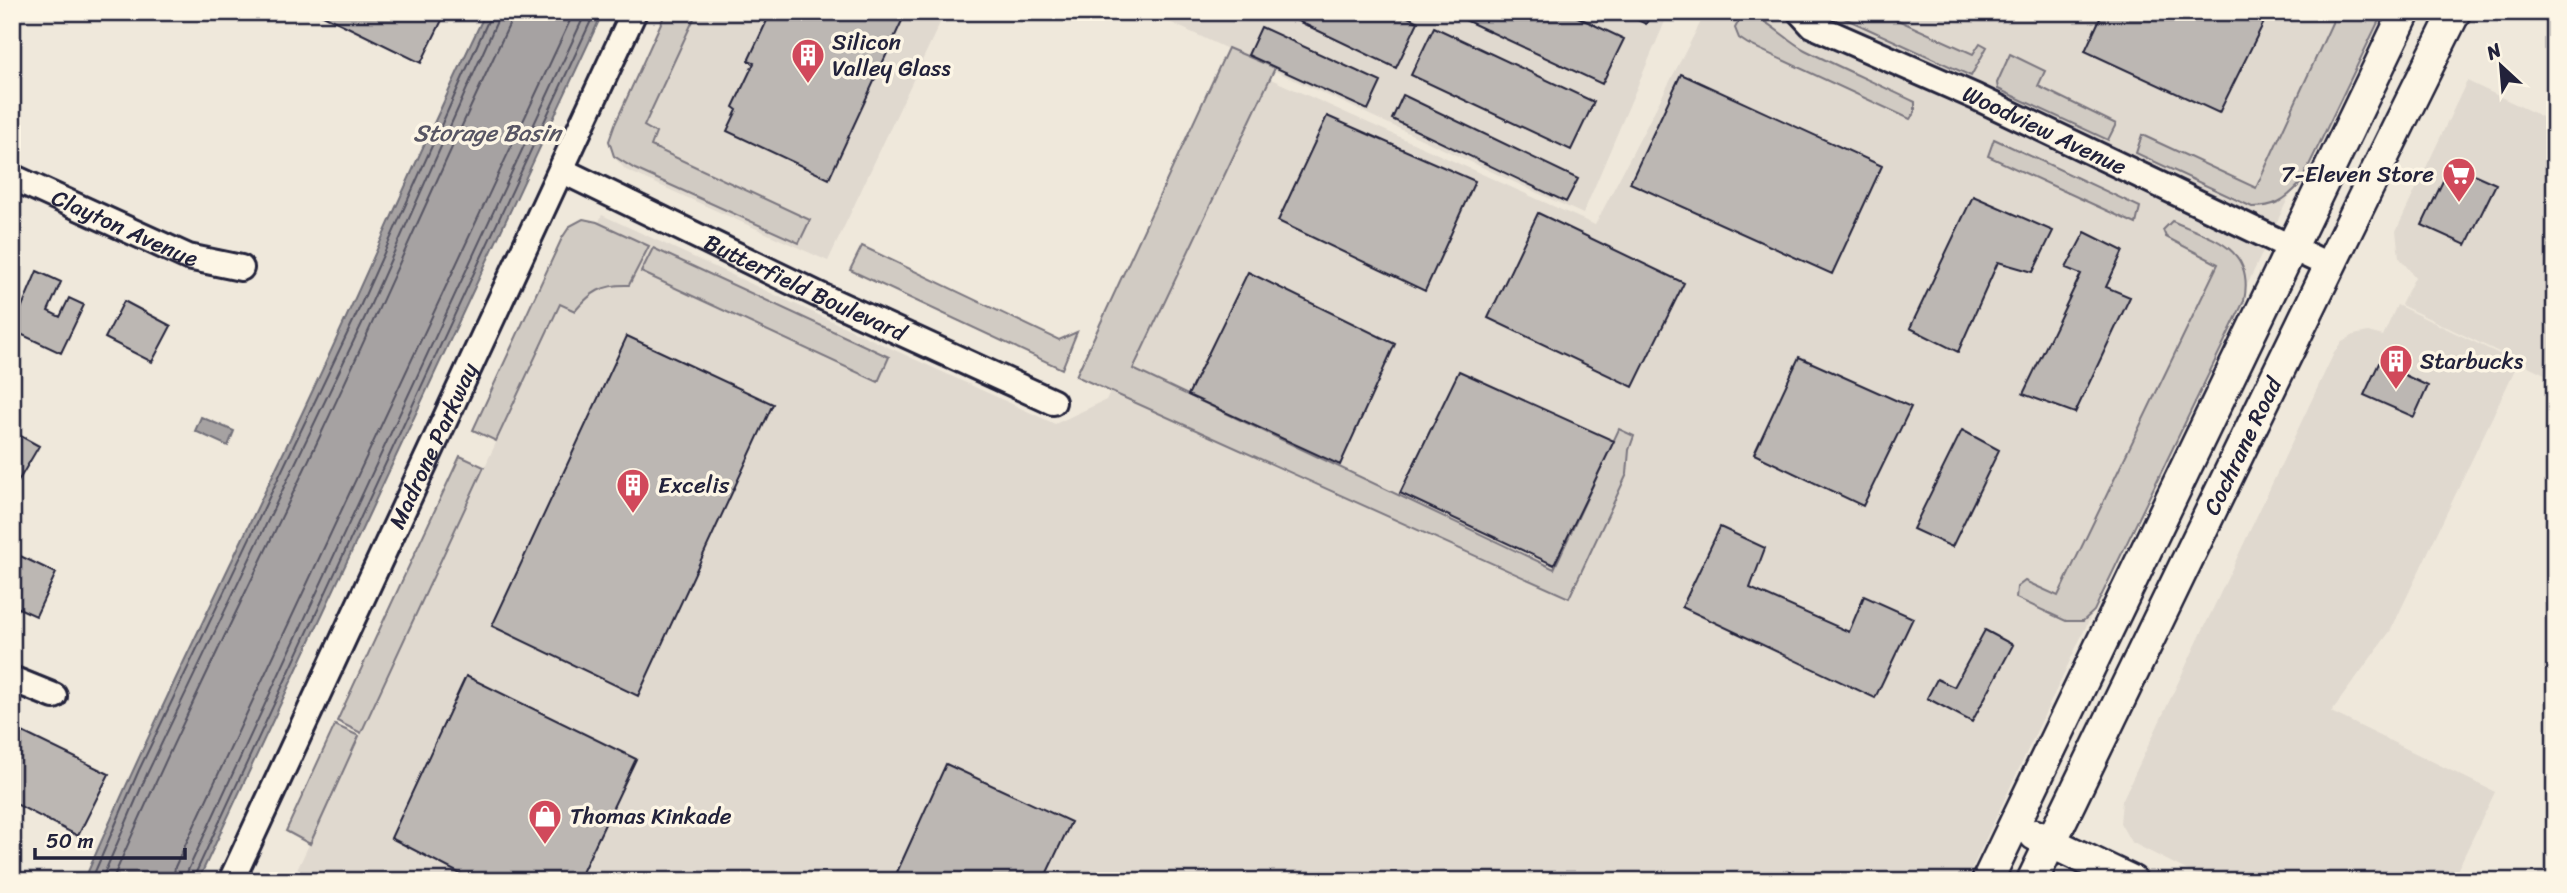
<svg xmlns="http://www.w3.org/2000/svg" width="2567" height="893" font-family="Sriracha,sans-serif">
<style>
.built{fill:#e0d9cf}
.green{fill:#d1cbc3;stroke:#7a767f;stroke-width:2}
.water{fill:#a6a2a2;stroke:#716f79;stroke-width:2}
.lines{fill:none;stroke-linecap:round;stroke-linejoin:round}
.shore{stroke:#575564;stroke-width:2}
.building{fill:#bcb7b3;stroke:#22223b;stroke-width:2}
.minor-casing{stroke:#22223b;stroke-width:30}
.major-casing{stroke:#22223b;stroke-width:35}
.minor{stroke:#fcf5e5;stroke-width:24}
.major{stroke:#fcf5e5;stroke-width:30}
.labels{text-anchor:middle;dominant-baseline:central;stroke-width:7;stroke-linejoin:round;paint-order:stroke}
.poi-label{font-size:23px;fill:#22223b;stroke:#fcf5e5;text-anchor:start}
.street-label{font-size:23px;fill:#22223b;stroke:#fcf5e5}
.water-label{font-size:24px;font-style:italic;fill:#575564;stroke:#fcf5e5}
</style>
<rect width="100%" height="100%" fill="#efe8db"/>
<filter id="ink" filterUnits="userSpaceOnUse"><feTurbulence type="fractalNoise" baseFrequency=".0143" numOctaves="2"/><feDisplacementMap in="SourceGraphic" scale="14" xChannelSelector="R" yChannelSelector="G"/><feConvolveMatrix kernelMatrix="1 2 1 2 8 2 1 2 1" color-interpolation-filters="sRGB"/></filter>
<g filter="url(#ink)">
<path class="built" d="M669,12H945L828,261L626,170L612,155L611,135Z
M1148,12H1669L1583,214Z
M1706,12H2376L1966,881H292L602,215L1055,424L1106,400L1262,75L1595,225Z
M2467,81L2555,123V379L2401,305L2415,277L2399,257L2396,231Z
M2397,305L2518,363L2391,630L2331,712L2495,792L2452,881H2208L2131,842L2120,823L2122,801L2334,353L2342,342L2354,335L2368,332L2383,336Z"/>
<path class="green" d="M666,12H697L644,126L656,133L651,146L810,220L799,243L635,169L614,156L609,141L615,124Z
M1831,12H1880L1973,54L1980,43L1987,47L1971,76Z
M2337,12H2383L2300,184C2285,200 2275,207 2252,207L2136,153L2142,135L2256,188Z
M1750,15C1770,21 1786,40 1805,50C1841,68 1878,84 1915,102V112L1910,119L1748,44L1739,38L1735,28L1740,19Z
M1228,48L1275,68L1133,369L1554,569L1619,429L1634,436L1629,450L1627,474L1569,598L1076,376Z
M2010,54L2045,71L2038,86L2116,124L2108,140L1998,89L1997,83Z
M1994,139L2140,207L2136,224L1988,156Z
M583,219L597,222L649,246L629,285C603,284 591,292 575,311L560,304L496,441L473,430L562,238L570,226Z
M2172,221C2213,239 2255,247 2244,301L2094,611L2083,621H2066L2016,598L2017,587L2025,581L2058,596L2218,264L2166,237L2163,230Z
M862,246L1059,340L1077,332L1062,369L850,270Z
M653,248L889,357L878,382L641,272Z
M460,456L484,467L361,733L337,721Z
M335,725L359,736L310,844L286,831Z"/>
<path class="water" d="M486,12H603L198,881H84C155,716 236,555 312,392C371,266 425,138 486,12Z
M201,417L234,431L228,446L195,431Z"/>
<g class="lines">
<path class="shore" d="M91,881L139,770L358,311L492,12
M101,881L147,774L366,315L501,12
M112,881C177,730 251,583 321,434C385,298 444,161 509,25L511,12
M173,881L175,867L574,12
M183,881L586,12
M192,881L595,12"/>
</g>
<path class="building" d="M317,12H446L421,63Z
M771,12H906L829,179L727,131L737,110L733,107L754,63L748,61Z
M1279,12H1398L1418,22L1396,68Z
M1448,12H1567L1624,39L1602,84Z
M1621,12H1652L1646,24Z
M2103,12H2269L2219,113L2085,51Z
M1261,27L1381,82L1368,110L1248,55Z
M1434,27L1594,102L1571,150L1411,75Z
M1681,74L1882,166L1832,274L1630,183Z
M1403,95L1578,179L1566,202L1392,119Z
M1327,116L1475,181L1425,291L1278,221Z
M2451,164L2496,184L2466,245L2422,225Z
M1973,196L2053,231L2033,272L1998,262L1958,352L1910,328Z
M1538,213L1684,283L1633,387L1488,318Z
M2085,232L2123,251L2106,287L2130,297L2075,413L2023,394L2081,274L2066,268Z
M37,271L61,282L48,311L60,317L69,298L84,305L61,353L12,330Z
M1248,272L1395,344L1340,465L1188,395Z
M124,301L171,326L152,362L105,338Z
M627,336L773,404L638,696L492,626Z
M1799,357L1911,407L1863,506L1754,454Z
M2379,363L2428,386L2414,417L2364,395Z
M1459,371L1614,441L1554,565L1400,493Z
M1962,430L1999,450L1952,547L1913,529Z
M17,434L39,446L16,485L12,483V442Z
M1720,527L1765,548L1750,588L1849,632L1864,596L1913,618L1875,698L1682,607Z
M14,553L56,573L36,616L12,605Z
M1985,630L2013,645L1972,722L1927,698L1937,679L1954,687Z
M466,676L636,759L578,881H474L391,838Z
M12,727L109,774L78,836L12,802Z
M946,764L1071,822L1043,881H893Z"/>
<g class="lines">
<defs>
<g id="minor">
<path id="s1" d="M1800,12L1812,25L1976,97L2328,265"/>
<path id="s2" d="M561,170L823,297L1053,402"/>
<path id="s3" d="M12,177L188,257L241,268"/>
<path d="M12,679L54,696"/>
<path id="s4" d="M231,881L634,12"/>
</g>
<g id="major">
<path d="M2035,835L2132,881"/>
<path d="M1987,881L2405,12"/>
<path id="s5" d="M2032,881C2173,591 2311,300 2455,12"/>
</g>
</defs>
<use href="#minor" class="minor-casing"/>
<use href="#major" class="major-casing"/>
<use href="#minor" class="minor"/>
<use href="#major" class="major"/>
</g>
</g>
<defs>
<symbol id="building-pin" viewBox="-11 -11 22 30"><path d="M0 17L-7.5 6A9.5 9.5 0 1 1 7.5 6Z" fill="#d1495b" stroke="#fcf5e5"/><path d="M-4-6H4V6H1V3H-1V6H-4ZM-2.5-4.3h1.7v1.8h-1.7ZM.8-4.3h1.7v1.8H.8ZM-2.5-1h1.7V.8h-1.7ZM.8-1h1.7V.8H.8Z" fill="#fff"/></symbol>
<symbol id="supermarket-pin" viewBox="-11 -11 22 30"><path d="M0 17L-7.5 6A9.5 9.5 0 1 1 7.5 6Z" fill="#d1495b" stroke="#fcf5e5"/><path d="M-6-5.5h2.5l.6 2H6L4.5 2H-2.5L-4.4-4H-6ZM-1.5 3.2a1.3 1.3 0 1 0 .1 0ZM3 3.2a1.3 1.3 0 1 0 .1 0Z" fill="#fff"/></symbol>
<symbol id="shop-pin" viewBox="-11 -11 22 30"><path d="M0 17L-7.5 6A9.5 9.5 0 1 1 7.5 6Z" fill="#d1495b" stroke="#fcf5e5"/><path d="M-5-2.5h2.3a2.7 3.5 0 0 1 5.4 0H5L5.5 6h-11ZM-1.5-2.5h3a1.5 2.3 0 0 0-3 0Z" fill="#fff"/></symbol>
</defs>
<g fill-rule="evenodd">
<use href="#building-pin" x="789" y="36" width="38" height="52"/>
<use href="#supermarket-pin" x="2440" y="155" width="38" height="52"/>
<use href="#building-pin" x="2377" y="342" width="38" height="52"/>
<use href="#building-pin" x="614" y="466" width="38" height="52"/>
<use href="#shop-pin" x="526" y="797" width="38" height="52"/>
</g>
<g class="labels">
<g class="poi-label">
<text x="832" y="42">Silicon<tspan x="832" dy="26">Valley Glass</tspan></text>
<text x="2434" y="174" text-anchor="end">7-Eleven Store</text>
<text x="2420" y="361">Starbucks</text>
<text x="658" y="485">Excelis</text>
<text x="570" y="816">Thomas Kinkade</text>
</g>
<g class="street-label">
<text stroke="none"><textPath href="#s1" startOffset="273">Woodview Avenue</textPath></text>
<text stroke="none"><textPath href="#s3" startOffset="124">Clayton Avenue</textPath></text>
<text stroke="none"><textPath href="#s2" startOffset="271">Butterfield Boulevard</textPath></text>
<text stroke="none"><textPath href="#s4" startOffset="480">Madrone Parkway</textPath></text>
<text stroke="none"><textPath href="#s5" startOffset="483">Cochrane Road</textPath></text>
</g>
<g class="water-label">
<text x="487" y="133">Storage Basin</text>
</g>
</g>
<rect width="2567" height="893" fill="none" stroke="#fcf5e5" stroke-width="42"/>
<rect x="21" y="21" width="2525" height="851" fill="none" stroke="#22223b" stroke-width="2.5" filter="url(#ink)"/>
<g transform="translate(2501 66) rotate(334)" stroke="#fcf5e5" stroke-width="5" paint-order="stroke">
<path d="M0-5L12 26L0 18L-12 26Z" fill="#22223b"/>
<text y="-10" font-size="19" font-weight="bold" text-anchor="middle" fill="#22223b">N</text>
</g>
<path d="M35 848v10h150v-10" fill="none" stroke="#22223b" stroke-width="3.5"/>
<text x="46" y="848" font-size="21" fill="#22223b" stroke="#fcf5e5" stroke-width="5" paint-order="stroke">50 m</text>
</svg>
